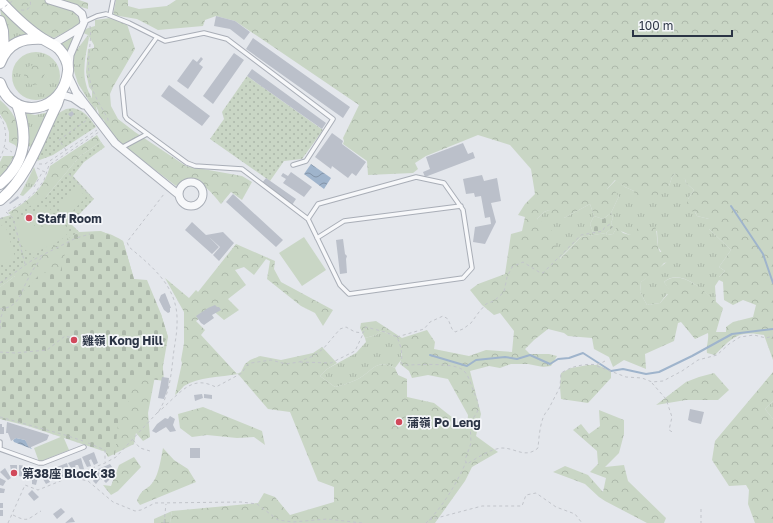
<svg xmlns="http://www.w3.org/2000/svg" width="773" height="523" font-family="'Golos Text','Noto Sans TC',sans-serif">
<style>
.grass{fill:url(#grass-tufts)}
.forest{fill:url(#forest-crowns);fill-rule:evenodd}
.wetland{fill:url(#wetland-marsh)}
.cemetery{fill:url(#cemetery-stones)}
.park{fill:url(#park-dots)}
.garden{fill:#c9d6c5}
.water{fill:url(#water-waves)}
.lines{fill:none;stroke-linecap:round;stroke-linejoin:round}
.stream{stroke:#9fb4cc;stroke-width:2}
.building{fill:#bbc0ca}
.lane-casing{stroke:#a9aeb7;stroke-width:5.5}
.street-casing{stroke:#a9aeb7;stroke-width:9}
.secondary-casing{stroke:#a9aeb7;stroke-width:12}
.path{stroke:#c2c5cb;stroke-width:1;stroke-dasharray:3 3;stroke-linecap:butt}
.lane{stroke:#f7f8fa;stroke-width:3.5}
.street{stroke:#f7f8fa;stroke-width:7}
.secondary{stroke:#fff;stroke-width:10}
.path-bridge{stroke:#c2c5cb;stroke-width:1;stroke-dasharray:3 3;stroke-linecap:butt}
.poi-dot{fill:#d1495b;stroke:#f4f6f9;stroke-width:1.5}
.labels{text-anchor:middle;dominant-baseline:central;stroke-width:3.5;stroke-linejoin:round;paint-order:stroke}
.poi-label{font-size:12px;font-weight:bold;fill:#2b3445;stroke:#f4f6f9;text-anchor:start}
</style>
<defs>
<pattern id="grass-tufts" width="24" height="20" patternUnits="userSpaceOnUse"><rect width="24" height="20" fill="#c9d6c5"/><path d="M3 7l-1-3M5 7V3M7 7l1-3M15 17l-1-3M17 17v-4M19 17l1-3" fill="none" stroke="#adb8ab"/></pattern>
<pattern id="forest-crowns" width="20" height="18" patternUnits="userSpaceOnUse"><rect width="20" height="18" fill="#c9d6c5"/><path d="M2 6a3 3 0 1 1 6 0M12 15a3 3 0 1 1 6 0" fill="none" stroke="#adb8ab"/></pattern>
<pattern id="wetland-marsh" width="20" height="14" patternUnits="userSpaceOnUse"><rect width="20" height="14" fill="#c9d6c5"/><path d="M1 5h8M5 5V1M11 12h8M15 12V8" fill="none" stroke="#adb8ab"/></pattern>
<pattern id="cemetery-stones" width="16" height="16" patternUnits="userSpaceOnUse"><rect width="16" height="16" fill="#c9d6c5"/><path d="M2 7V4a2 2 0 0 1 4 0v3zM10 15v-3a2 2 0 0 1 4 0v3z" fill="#adb8ab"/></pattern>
<pattern id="park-dots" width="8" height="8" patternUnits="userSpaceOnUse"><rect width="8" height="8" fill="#c9d6c5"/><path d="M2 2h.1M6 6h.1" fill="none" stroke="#adb8ab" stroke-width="1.8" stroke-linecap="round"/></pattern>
<pattern id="water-waves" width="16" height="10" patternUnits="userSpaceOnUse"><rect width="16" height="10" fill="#9fb4cc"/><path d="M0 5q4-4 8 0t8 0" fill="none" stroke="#8293a7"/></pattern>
</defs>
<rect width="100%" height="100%" fill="#e4e7ec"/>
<path class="grass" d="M0,4L32,35L9,45C6,32 0,18 0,4Z
M79,28L68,70L58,40Z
M88,35L89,38C86,53 82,69 86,84C88,95 97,103 97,113C87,97 69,76 74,56C76,49 84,41 88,35Z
M12 76a24 24 0 1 1 48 0a24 24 0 1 1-48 0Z
M50,112L32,148L29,146V132L26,113L35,115Z
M34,167L38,178L34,185L23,196L20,195Z
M675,173L685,179L686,183L694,190L688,199L697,216L709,219V229L731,250L719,267L725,271L719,277V280L715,286L716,302C703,291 681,267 664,282L672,293L671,295L667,294L660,303L647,305L640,292L641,282L668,261L658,247L657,231C647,229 640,232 630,235L616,229L613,234L607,235L606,233L613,227L611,223L613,218L611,213L619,196L607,189L616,180L625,187L634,191L669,186L672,177Z
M590,204L594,216L590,224L594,235L581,237L559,259L537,219L544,212L549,210L564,218Z
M381,331L397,337L401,346V360L395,368C375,357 372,373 356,380C350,383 342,385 335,387L320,376L327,369L356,353L366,342L365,338L376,335Z
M773,401V419L765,409Z"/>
<path class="forest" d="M3,0H79L88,3V9L81,7L76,12L77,17L80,13L81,24L54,38L41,33Z
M116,0H128V6L139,9L167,6L176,0H773V360L764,335C739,330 732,337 715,355L707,353C706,346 709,340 708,333L695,339L681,322L678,323L674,341L645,354L646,369L624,360L613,367L609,357L594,349L592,338L568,336L564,333L548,329L534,340L525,349L530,354H549L557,356L551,366L543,367L528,364H511L500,368L489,366L470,371L481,414L476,436L498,452L472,467L465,481L435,523H170L172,511L258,503L264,493L275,497L290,515L334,502V487L318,481L290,412L268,409L238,374C221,377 198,377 184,386C181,389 178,393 175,395L182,363L181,360L184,343V312L165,278L189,298L196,290L198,292L236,244L275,261L274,269L281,282L333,310L323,326L315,313L301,306L267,279L270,261L266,259L254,275L244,267L235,270L246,285L228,299L239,310L224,320L211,309L196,321L205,330L201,335L237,374L241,372L245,364L250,360L260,356L281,360L313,353L322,347L337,363L327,369L320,376L335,387C342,385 350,383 356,380C372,373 375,357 395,368L398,375L407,379V397L434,403L467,429L468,415L448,379L428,375L412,378L409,371L400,364C403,355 401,346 397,337L381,331L376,335L365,338L360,328L361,323L376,321L402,338L427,330L435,342L434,349L469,356L486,350L512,352L514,331L500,313L494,315L482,305L470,290L478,284L505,274L511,234L522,231L525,217L518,215L525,204L535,194L531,169L510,145L478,135L426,156L415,163L418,169L413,173L368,175L367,161L343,144L344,141L343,138L359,105L235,21L216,16L205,20L203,26L158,30L137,19L113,15ZM675,173L677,178L685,179L686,183L694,190L688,199L686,207L691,211L695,212L697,216L709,219V229L731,250L719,267L725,271L719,277V280L723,282L724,300L733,305L743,300L756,305L753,317L733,322L726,327V332H716L723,308C709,296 683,266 664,282L671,293V294H668L660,303L647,305L640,292L641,282L658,270L664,263L674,261L678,253L668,250L660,252C656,244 658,234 655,226L651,229L644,230L639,227L630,235L623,233L617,227L613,234L607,235L606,233L581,237L560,259L551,228L537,219L544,212L549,210L553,218H564L590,204L594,216L603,219L611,213L619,196L614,190L607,189L615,180L625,187L634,191L635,197L639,200H649L655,197L669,186L672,177Z
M110,18L127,24L135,49L113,87L110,94L111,106L118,119L135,132L186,166L242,176L252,182L242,200L231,192L221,204C210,190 192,169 176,186L119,142L106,128L104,120L99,117C99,110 97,107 92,103V91L89,87L86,72L88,49L94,48V45L88,35L81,32L88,28L95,26V20Z
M81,47L85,49L82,64L79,63L77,66L72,59L77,49Z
M24 75a10 10 0 1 1 20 0a10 10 0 1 1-20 0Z
M81,72L84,85L88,91L85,94C81,86 74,83 78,73Z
M0,100C16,113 22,129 18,149L15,145L9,142V132L6,123L0,114Z
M97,135L101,142L80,156L45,198L79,232L71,237C94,231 102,228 123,241L134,279L161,314L168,337L162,372L61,304L0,287L15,277V222L11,215L8,213C29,200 43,191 50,166Z
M3,156H14L7,170L0,177V162Z
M588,365H598L611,371V378L588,403L561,399L560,387L561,373L571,368Z
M128,367L156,371L148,413L150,437L143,441L136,433L134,444L108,457L92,428Z
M773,372V401L765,409L773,419V523H755L748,504L749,490L746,485L729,486L712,460L715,441Z
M714,373L729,390L718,400H686L656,405L686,382L699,377Z
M203,407L262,431L265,445L254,437L237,438L207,435L192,437L180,428L178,414Z
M599,410L624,420V434L619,453L605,467L624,465L628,481L666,518L664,523H647L605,501L599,497L585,484L553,472L565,466L588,475L603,492L606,478L590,472L598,464L597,451L573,430L581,424L589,434L600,426Z
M163,448L174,460L188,469L196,482L140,505L137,501C142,487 147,491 153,482C159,474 161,458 163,448Z
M134,457L141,467L118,491L111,495L103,485L111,486L119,465Z"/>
<path class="wetland" d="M172,511L170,523H154V519Z"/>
<path class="cemetery" d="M611,213L613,218L611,223L613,227L606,233L594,235L590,224L594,216L603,219Z
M101,231L123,241L134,279L147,280L161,314L168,337L161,346L164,381L130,376L128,404L119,412L115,455L28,426L0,419V287L15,276L24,291L41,273H60L69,238L79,232Z"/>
<path class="park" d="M247,76L323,130L302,159L284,161L270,181L210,139L224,119L222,112Z
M73,108C85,111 89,117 96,127L53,155L37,161L55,115L66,109Z
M101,142L105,147L84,162L73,176L94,199L70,224L79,232L33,258H31L15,271V276L0,287V218L11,215H16L17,213L45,198L80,156Z"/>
<path class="garden" d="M76,186L86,197L67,217L56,206Z
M33 216a10 10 0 1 1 20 0a10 10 0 1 1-20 0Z
M22,218L37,227L47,226L61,222C77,233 61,240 51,245C44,248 34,255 27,251C20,248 18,233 15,226L16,222Z
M5,224L16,260L0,265V226Z
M304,237L326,270L302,286L279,253Z
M63,436L69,450L39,462L34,448Z"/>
<path class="water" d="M311,164L331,178L324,189L304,174Z
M16,438L25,440L32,449L14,442L13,440Z"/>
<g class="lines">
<path class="stream" d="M731,206L763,254L773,283
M430,355L467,366L476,360L505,357L517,359L530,355L550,364L558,359L569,358L583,353L611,371L623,369L646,374L659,372L692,356L732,334L773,329"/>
</g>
<path class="building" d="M216,16L235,21L250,32L244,40L230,29L214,26Z
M253,38L350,107L343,118L246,49Z
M234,53L244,60L213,104L203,96Z
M201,57L203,59L199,64L203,67L188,89L177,81L193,59L197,62Z
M252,69L326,123L322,129L247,76Z
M169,85L210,116L202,126L161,96Z
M72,111L74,114L71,117L68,114Z
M332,133L343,141L342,144L366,162L356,176L352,173L348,178L332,166L331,169L315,157Z
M463,143L468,154L473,152L475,158L425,177L423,172L430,169L426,157Z
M291,172L312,187L304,197L283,183L286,179L281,176L283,173L288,176Z
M482,175L484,181L497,178L501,201L491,203L496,222L485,244L473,242L475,227L491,224L490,217L485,218L481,196L475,197L474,193L466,194L463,179Z
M266,178L296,199L292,205L262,183Z
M233,194L283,240L276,247L226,202Z
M18,196L19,198L10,204L9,203Z
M192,222L206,235L223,232L234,243L219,261L213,255L220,247L209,237L219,247L212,254L185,230Z
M343,239L345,254L347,256L346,259L347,273L340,274L336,240Z
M165,293L171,308H170V312L168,313L164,310L159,300L161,295Z
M215,305L217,307H219L221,310L212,315L214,318L204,325L201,323L196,316L208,308Z
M162,377L169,378L168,388L164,399L158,398Z
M202,394L203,398L195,401L194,395Z
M204,394L212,395V399L204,398Z
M690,409L704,412L701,424L692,422L688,420Z
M170,416L175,419L173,425L176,431L170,432L166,427L156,433L152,431L157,424L165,418L168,419Z
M7,422L49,435L47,440L29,448L25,440L16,438L11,441L8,433H6Z
M0,424H2V427H4V434H0Z
M190,448H200V458H190Z
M94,452L98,463L94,465L91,459L90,460H89L91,466L87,467L82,457Z
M81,458L84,469L80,470L78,465H76L75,466L78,471L74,473L68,463Z
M67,463L70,474L66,476L64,470L63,471H62L64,477L60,478L54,468Z
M110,464L116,473L106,483L104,481L109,474L108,472L102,480L97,476L100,479L96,484L93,481L95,478L92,475L96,470Z
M10,465H17V476L12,477Z
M19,465L26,466L23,477L19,476Z
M26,467L33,468L30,479H26Z
M5,468L11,478L8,480L0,472Z
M53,469L56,480L52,481L50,476H49L48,477L50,482L46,484L40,474Z
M32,473H39L36,485L32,484Z
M0,478L6,481L3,486L0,485Z
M0,488L5,489L4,493H0Z
M32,490L39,497L34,501L28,494Z
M0,503H3V508H0Z
M61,508L65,512L57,519L53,514Z
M0,510H3V516H0Z
M72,517L75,522L65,523Z"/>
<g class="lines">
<defs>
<path id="lane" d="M110,15L113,0
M84,22L97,16L106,14L129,23L165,41L204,33L227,39L333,119L306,161L293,165
M157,37L122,86L125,116L127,119L187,163L195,166L242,169L308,219L318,204L416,177L444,183L463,210L472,268L463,278L349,294L340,285L308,219
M121,148L147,134
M317,238L344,221L461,206
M0,442V447
M0,449L39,463H43L84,447"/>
<path id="street" d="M49,0L75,8L82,14L84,22L70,55L69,66
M53,44L75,31L81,27
M67,73L76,92L115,143L179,195
M60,94L73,98L83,105
M179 194a12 12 0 1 1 24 0a12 12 0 1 1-24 0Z"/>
<path id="secondary" d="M0,1C13,15 27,29 43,39C49,43 54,44 59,49C64,54 69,64 68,71C64,113 13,122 0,83
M0,21L3,31L4,53
M0,63C8,42 23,38 43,39
M0,184C27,161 28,135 17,104
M0,200C28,178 41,135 57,104L60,95"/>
</defs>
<use href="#lane" class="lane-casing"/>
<use href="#street" class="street-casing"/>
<use href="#secondary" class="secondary-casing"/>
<path class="path" d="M21,10C28,11 32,7 30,0
M90,26C92,42 87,57 89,73C90,91 100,104 108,119V122
M0,116C8,129 7,144 0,158
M5,148L12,152
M66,150L59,140L87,120
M39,164H45L97,130
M37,168L47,173
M69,174L94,200
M34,187L43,171
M8,211L24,202L37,190L44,180L49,165L99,132
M6,212L13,218L25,264
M0,219L4,217V219
M0,283L31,261L76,238L90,234
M0,309C20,307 20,293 28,279C32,270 38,263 43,255
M0,329L1,317L4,309
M397,337L424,329L430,322L443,316L448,319L452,329L455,332L463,329L471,323L479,312L486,304L494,301L504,292L507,277L512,267L523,262L539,272L543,273L581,235L603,231L604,228L610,224
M0,352L15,353L47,350L65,336L76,339
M300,362L331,363L355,351L363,334
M597,366L626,377L642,378L652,382L663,381L682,371L698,360L717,355L729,344L740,337L754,335L766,338L773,336
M652,383L666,399L672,417L669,430L674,433
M159,411C169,394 171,377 173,358C174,347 177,335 177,324C179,288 154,268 129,247L127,242L164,194
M157,413C169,404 184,384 198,383C205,382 211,385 216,387L242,373L247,365L251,363L271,360L286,364L299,362L313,356L323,349L340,329L346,327L355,332L363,333L366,327L385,332L397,337C401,346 403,354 401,363L405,365C417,365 453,362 463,370C469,375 471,385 474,392C480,407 481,409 470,422L471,443L465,460L467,464C477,458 490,449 502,448C516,448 525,459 538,448C539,438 540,417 548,410L560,387L561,373C568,369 574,366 583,365C593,363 595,367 605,361
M0,417L65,435L83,441
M133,440L140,448L150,451
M88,443L105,450V462
M71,476L75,478L88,481L113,502L135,511L141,510L155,503L241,502L257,504L278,520L293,522L327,519L362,523
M701,509V523
M13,515C29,523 27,519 41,511
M429,520L482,506H522L526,495L536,493L556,507L575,514L582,523
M8,523L25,485L38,490L105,463L116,457L157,413
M164,523L166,504
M426,523C442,508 457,483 466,462"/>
<use href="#lane" class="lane"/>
<use href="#street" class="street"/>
<use href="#secondary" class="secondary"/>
<path class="path-bridge" d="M0,10L14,0"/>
</g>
<g class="poi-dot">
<circle cx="29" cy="218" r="4"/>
<circle cx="74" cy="340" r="4"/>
<circle cx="399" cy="422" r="4"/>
<circle cx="14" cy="473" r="4"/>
</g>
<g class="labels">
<g class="poi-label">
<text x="37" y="218">Staff Room</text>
<text x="82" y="340">雞嶺 Kong Hill</text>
<text x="407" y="422">蒲嶺 Po Leng</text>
<text x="22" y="473">第38座 Block 38</text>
</g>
</g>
<path d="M633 30v6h99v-6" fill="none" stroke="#2b3445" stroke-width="2"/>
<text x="639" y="30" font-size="12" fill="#2b3445" stroke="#f4f6f9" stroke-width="3" paint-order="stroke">100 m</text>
</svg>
